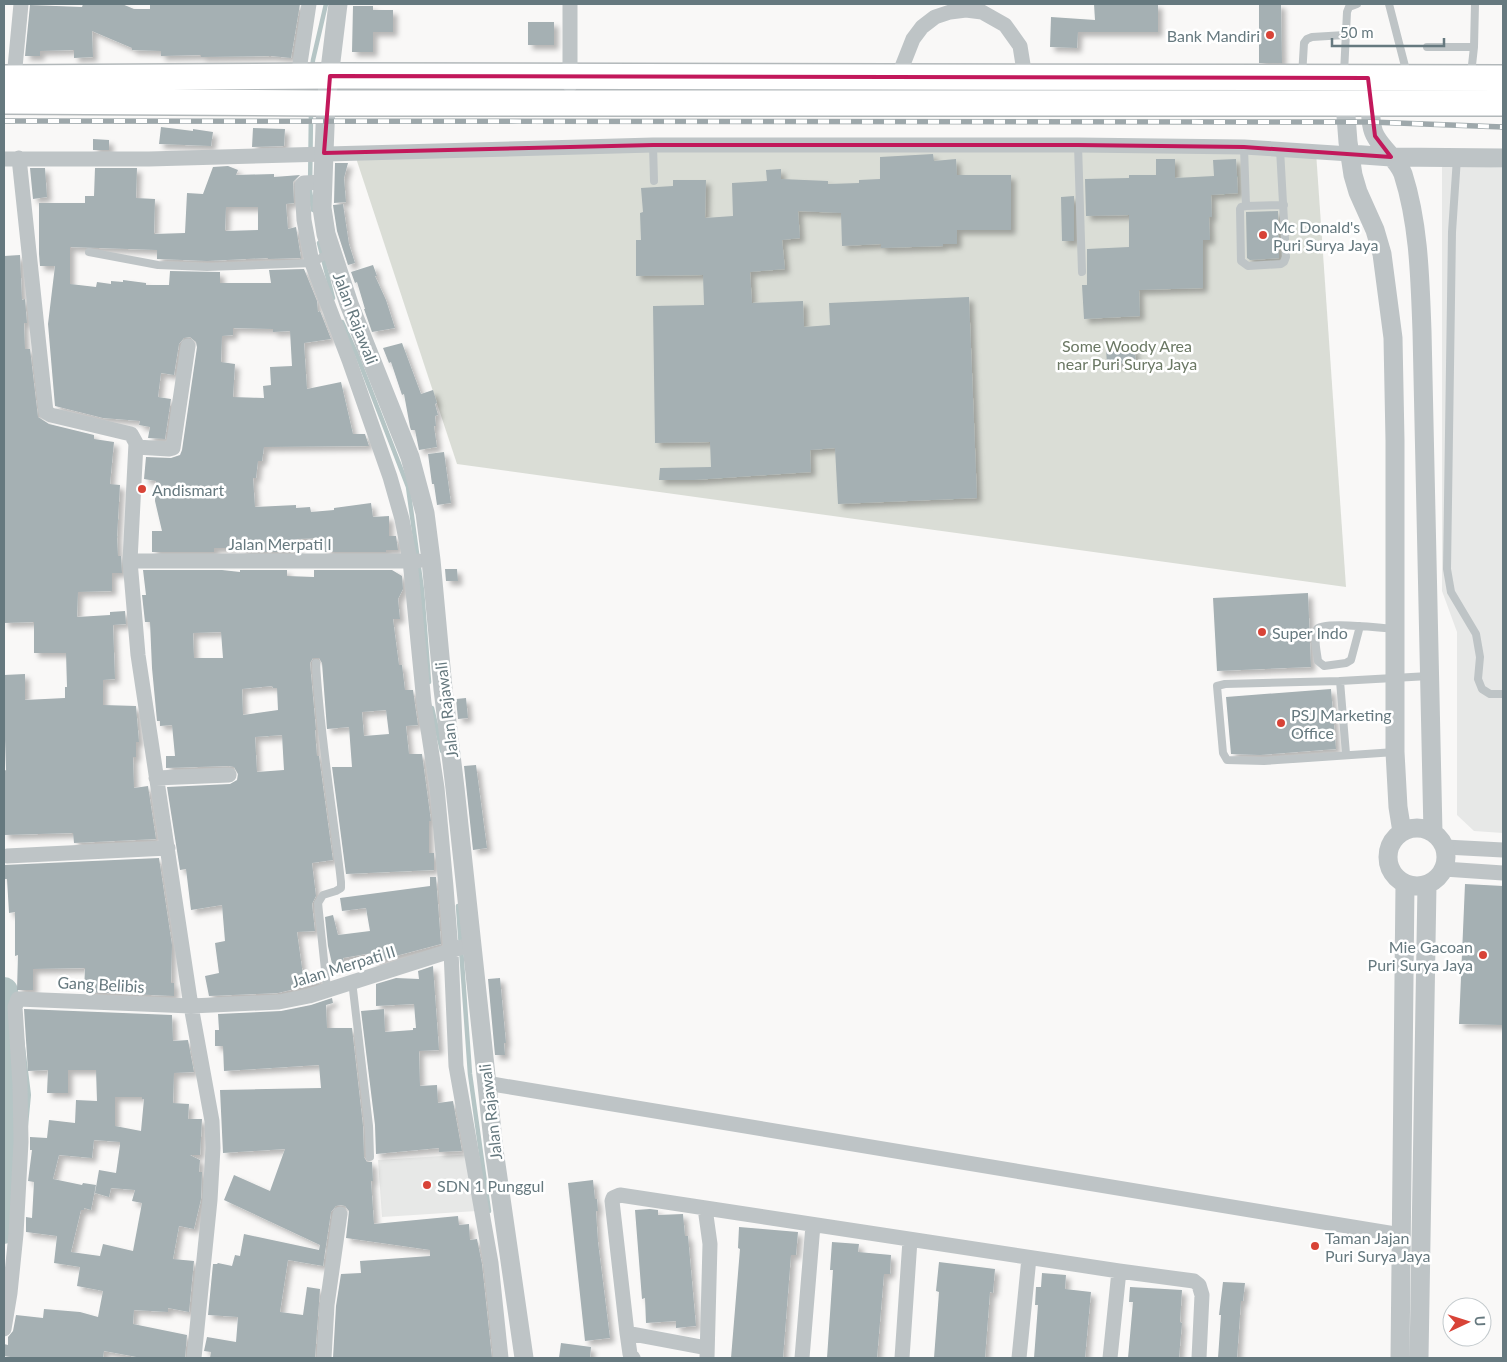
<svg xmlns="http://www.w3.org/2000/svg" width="1507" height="1362" font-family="Lato,sans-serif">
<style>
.built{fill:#e7e8e7}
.green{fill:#daddd6}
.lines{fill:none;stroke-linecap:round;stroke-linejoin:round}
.stream{stroke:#b5c5c5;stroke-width:4.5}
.river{stroke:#b5c5c5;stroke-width:28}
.building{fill:#a5b0b3;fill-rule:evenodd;filter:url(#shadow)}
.trunk-casing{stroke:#b2b8ba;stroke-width:28}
.service{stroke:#bec4c6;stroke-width:8}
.minor{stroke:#bec4c6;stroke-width:15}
.tertiary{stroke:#bec4c6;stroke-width:19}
.trunk{stroke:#fff;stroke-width:25}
.rail-casing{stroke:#9ea8ab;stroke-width:5.5}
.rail{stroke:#fff;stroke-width:4;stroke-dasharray:11;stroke-linecap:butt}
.marked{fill:none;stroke:#c2185b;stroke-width:4;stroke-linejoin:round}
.poi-dot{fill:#d84337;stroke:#fff;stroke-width:2}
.labels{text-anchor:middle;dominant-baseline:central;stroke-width:5;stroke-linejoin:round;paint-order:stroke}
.poi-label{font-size:16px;fill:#66797f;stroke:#fff;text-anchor:start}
.street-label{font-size:16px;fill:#66797f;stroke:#fff}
.park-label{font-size:16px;fill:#6b7864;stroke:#fff}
</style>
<defs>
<filter id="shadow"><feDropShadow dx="4.5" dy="4.5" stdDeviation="2.5" flood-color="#0004"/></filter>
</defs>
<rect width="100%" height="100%" fill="#f9f8f7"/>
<path class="built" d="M1442,163L1503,168V833L1474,831L1457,815V632L1442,591Z
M473,1154L477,1211L382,1217L378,1160Z"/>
<path class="green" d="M354,152H1316L1346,587L457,464Z"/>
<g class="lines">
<path class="stream" d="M312,68L313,60L326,4
M311,111L310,191L313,210
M319,243L333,298
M342,322L357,355L408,487L422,590L429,682
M432,708L442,751
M458,906L470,1074L489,1211"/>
<path class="river" d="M4,991L17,1095L4,1230"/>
</g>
<path class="building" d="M83,4H122L134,9H150V4H300L291,58L271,56L201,57V55L161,56V51L132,50V48L92,31L93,57L74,58V50L40,51V56H25L30,5L82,7Z
M1094,4H1158V32H1078L1077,48L1050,47L1051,17L1095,20Z
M1259,4H1281L1282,63H1259Z
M353,6H373V10H393V32H373V52H352Z
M528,22H554V45H528Z
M161,127L193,131V129L213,132L211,146L159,144Z
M253,128L285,129L284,146L252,147Z
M93,139L109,140V150H93Z
M933,154L934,161L956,159L957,175H1011V230H957V244H943V246L881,248V244L842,246L841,213L798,211L800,238L782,240L785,269L750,272L752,303L803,301L804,327L830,325L829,303L969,297L977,498L838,504L835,448L810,450L811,472L694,480H659L660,468L711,467L710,442L655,443L653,306L704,305L703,275L636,276V240H641L640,213L643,212L641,188L673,186V180H706L705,218L733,216L732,183L767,181L766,170L781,169V179L828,181V184L859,183V180L880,179V157Z
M1156,159H1175V178L1214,176L1213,160L1236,159L1238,193L1211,195L1212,217H1209L1210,240H1203V288L1139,290L1140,316L1084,319L1082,285H1087V249L1129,247V215L1086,216L1085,179L1129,178V175H1156Z
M335,163H348L344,178L346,202L334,203Z
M228,166L238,170L236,175L274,174V177L300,175L293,182L294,203L286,204L288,229L296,227L301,258L268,259V258L207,261L159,259H157V250L70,247V284L96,287L97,282L111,284V281L123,282V280L146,283V285H169L170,271L220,272V283H271L269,270L304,269L317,301L318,312L320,311L331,339L304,343L307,389L341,382L353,434H365L369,446L264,447L262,461H258L256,478H253L255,507L296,505V508L310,507L311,512L334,510V508L371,503L373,517L389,516V536H396L398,550H386V552H325L324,538L297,539L298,552H242V548H214V552H152V531H162L155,501L156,481L144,479L146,457L171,458L180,455L182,450L197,347L196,342L190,337L184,338L179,344L174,375L161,373L158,397L171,399L165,439L148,438L150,427L139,425L140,421L103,418L55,406L48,324L55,266H40L39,254V203H85V196H94L95,168H137L136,198L155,199L154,234L185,233L187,193L203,194L213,167ZM226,207H258V230L225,231ZM233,328L273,329V332L290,331L292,366L270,367L271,385L263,386L264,398L233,397L235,364L221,362L222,336L233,335Z
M30,168H45L47,197L33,199Z
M1074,196V241H1062L1061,197Z
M343,204L349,244L355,263L348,265L337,231L333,205Z
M1278,211L1279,258L1250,260L1247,258L1246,212Z
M20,255L22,300L25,299L27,323H24L25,349H30L38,417L49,424L94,435V439L114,442L110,484L120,485L117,537L118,556H121L122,573H112V591L78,592L77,617L110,615V612L125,611L126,624L113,625L115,679L103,680V705L136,706L139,742H136V757H133L134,788L148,786L156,839L74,843L73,833L4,835V771L6,770L5,740H4V675L25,674V700L65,698V687H67L66,653H34V622L4,623V256Z
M373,265L377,276H375L386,300L395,328L372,332L364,309H365L357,282L355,283L351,272Z
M402,343L421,394L433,390L437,403L435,404L438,415L435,416L436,426H434L437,447L419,450L415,430H411L410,427L404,394L402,395L391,362L389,363L383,348Z
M1134,347L1136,363L1107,364L1106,349Z
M444,452L451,503L437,505L434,484H432L428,454Z
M445,569H457L458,581H446Z
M143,570H222L240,572V570H287V576L314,577V570H392L402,576L403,589L398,599L400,619H393L399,665H402L405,690H413L418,725L406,726L409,754H422L431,821H429V853H434V870L346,874L332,767H352L349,727L327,729L322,663L319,658H313L310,663L316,730H315L317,756H319L333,860L312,863L316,896L312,904L315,931L297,932L303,975L317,972L320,983L278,993L209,996L205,976L219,973L215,943L225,941L222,905L191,910L186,869L180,870L167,787L230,784L237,780L238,774L234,767L229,766L166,768V756H175L172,725L160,726V721H157L152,668L150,622H145L142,595H146ZM221,632L223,658H194L193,633ZM272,686L273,688H277L278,710L243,715L242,689ZM386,710L389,734L364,736L362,712ZM282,735L284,770L257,772L255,737Z
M1308,593L1311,667L1217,671L1213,598Z
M1331,689L1336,749L1260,755L1231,754L1226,697Z
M466,698L468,718L458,719L456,699Z
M476,765L487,848L473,850L464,766Z
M159,858L172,945L171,983H174V996L84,992L85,968L33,969V990H17L18,955L15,956V912L9,913L7,879H4V865Z
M430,877H436L441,944L373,962L372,953L343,958L345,966L333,968L328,946L325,917L333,915L338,935L370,931L366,908L342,911L340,898L430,886Z
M1465,884L1503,886V1025L1459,1024Z
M433,966L439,1050L419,1051L420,1086L437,1085L438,1103L453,1101L462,1151L439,1152V1148L376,1154L375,1125L361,1011L384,1009L385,1032L413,1030V1028H416L414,1004L376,1006V984L396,978L419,979L418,971Z
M500,978L506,1043H504L505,1055H495L488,979Z
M332,998L333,1003L326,1005L327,1028H352L363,1126L364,1157L367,1162H372L373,1181H371L374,1224L458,1216L459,1225L469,1224L470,1240L477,1239L482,1264L492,1358H333L336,1306L341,1274L361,1273L360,1261L430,1256V1250L346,1238L349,1211L345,1206L341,1205L336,1206L331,1212L323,1266L288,1260L280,1312L303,1315L307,1287L320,1289L315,1358H210L211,1352L204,1351L207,1337L236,1342L238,1317L208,1315L213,1264H217L218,1263L232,1266L235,1255L240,1256L244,1234L319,1250L320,1245L224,1200L234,1175L270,1191L285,1149L223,1153L220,1090L321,1088L319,1065L224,1071L223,1046H215V1030H219L218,1014L281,1011L311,1005Z
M24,1009L172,1015L173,1041L188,1040L194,1072L174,1073L173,1103L189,1104L188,1119H202L200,1155H190L200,1160L199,1172H202L201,1199L194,1229L179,1226L173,1259L194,1261L189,1312L168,1308V1312L134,1310L133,1324L187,1335L185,1358H142L104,1351L103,1358H17L4,1356V1344L8,1345V1337L13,1331L16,1315L43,1318L44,1309L80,1312L98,1317L103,1291L77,1286L80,1267L54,1263L57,1236L26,1232V1217L32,1218L34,1182L28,1181L32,1150H30V1137L47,1138L49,1120L75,1123L76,1100L97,1101L96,1070H68V1093H47L48,1070L28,1071ZM115,1097H142V1099H144L141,1131L115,1126ZM94,1140L120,1142V1145L116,1173L99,1170L95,1193L109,1197L111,1188L135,1190L132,1201L142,1203L133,1251L103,1244L100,1256L71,1252L81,1210H84V1208L91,1210L96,1185L83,1183L82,1185L53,1179L59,1155L92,1158Z
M593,1180L595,1199H597L598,1211H596L598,1242L610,1338L585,1341L568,1183Z
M650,1209L658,1210V1215L683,1214L685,1236H688L696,1326L676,1328V1321L646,1323L645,1298L642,1299L635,1210Z
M739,1227L798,1232L796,1255H791L783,1358H731L740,1249L738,1248Z
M832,1242L859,1244L858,1252L891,1255L890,1274H884L877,1358H827L833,1270H830Z
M939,1262L995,1269L993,1293L990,1292L985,1358H934L939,1292L936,1291Z
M1042,1273L1066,1275L1065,1289L1091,1292L1085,1358H1034L1038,1305H1035L1036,1287H1041Z
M1223,1282L1245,1283L1243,1301H1241L1237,1358H1218L1221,1315H1219Z
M1130,1287L1182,1290L1180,1322L1182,1323L1179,1358H1128L1133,1302H1129Z
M561,1343L591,1347L590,1358H559Z"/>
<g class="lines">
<defs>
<path id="trunk" d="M4,78L330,76L1503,78
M4,101L318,103H1503"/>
</defs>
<use href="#trunk" class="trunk-casing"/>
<path class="service" d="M1389,4L1407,74
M1427,47H1474
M1344,73L1347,12L1349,7L1357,4
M1471,74L1474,47L1475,4
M1302,76L1304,43L1307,39L1312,37L1345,35
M653,145L654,181
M1078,145L1082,272
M1244,147L1246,206L1241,207L1240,209L1241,261L1248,266L1281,264L1284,262L1286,257L1280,149
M1457,158L1452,232L1447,569L1451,592L1476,634L1480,657L1478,679L1482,689L1490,694H1503
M1246,206L1284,205
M89,252L158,265L207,267L312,263L331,252
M1360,626L1351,660L1346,663L1324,666L1318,661C1317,652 1313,637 1317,629C1321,621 1384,628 1395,629
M316,663C320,736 333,809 341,882V888L336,891L323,895L318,903L327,989
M1340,681L1346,754
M1395,752L1264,761L1227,760L1223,753L1217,686L1225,684L1340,681L1429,676
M352,981L369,1126L370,1157"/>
<path class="minor" d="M570,4V85
M298,77L309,4
M898,77L913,39L922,27L935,17L950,12L966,10L982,12L1005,25L1020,46L1025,77
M14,78L21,4
M19,158L46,412L51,415L131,434L136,443L130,561L138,655L191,1006L212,1121L213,1148L210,1200L194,1358
M4,159H149L653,145H1078L1244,147L1350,154
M323,182L304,183L302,185L304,220L312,263L349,360L390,477L402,519L410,560L424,703L437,788L446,887L451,951L456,1066L491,1263L501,1358
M136,447L169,449L173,448L188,346
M130,561H418
M156,778L229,775
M1445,847L1503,850
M7,856L168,848
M1444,869L1503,873
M486,1083L1401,1235
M705,1208L710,1244L707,1358
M4,1329L10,1293L16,1234L21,1142L20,1085L15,1007L18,999L191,1006L279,1002L309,996L472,944
M627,1333L707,1348
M324,1358L327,1305L340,1214
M633,1358L630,1354L627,1333L612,1201L613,1198L620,1195L1119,1271L1194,1281L1199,1285L1202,1295L1199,1358
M802,1358L813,1225
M902,1358L910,1240
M1019,1358L1029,1258
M1110,1358L1119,1271"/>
<path class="tertiary" d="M338,4L326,102L324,153L322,208L326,234L349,304L410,457L425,513L431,560L443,689L455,788L494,1150L524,1358
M1345,103L1348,142L1353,175L1358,192L1375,230L1382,254L1393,338L1395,441V752L1398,807L1402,832
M1370,103C1371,114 1370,128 1376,137C1383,150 1398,160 1403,174C1419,224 1420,279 1422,331L1433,833
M1350,154L1391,157L1503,158
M1388 857a29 29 0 1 1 58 0a29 29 0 1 1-58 0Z
M1400,1358L1405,884
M1419,1358L1427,885"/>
<use href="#trunk" class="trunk"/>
<defs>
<path id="rail" d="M4,121L1371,122L1503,127"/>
</defs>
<use href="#rail" class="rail-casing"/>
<use href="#rail" class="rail"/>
</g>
<path class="marked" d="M330,76L1368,78L1375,136L1391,157L1244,147L1078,145H653L324,153Z"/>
<g class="poi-dot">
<circle cx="1270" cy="35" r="5"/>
<circle cx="1263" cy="235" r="5"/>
<circle cx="142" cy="489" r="5"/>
<circle cx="1262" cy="632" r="5"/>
<circle cx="1281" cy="723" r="5"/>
<circle cx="1483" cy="955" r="5"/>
<circle cx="427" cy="1185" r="5"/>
<circle cx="1315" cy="1246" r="5"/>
</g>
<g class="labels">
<g class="poi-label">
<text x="1260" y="35" text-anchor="end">Bank Mandiri</text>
<text x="1273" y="226">Mc Donald's<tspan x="1273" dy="18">Puri Surya Jaya</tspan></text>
<text x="152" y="489">Andismart</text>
<text x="1272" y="632">Super Indo</text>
<text x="1291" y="714">PSJ Marketing<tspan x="1291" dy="18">Office</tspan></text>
<text x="1473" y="946" text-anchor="end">Mie Gacoan<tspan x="1473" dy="18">Puri Surya Jaya</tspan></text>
<text x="437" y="1185">SDN 1 Punggul</text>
<text x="1325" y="1237">Taman Jajan<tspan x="1325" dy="18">Puri Surya Jaya</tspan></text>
</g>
<g class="street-label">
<text transform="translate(356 318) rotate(69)">Jalan Rajawali</text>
<text x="280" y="543">Jalan Merpati I</text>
<text transform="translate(446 710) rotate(-97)">Jalan Rajawali</text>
<text transform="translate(343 966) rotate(-17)">Jalan Merpati II</text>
<text transform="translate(101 984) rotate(3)">Gang Belibis</text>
<text transform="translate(490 1112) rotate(-97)">Jalan Rajawali</text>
</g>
<g class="park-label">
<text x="1127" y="345">Some Woody Area<tspan x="1127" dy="18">near Puri Surya Jaya</tspan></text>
</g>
</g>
<rect width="1507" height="1362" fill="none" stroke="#66797f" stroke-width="10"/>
<g transform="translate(1467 1322) rotate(86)"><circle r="24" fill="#ffffff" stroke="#c2c9cc"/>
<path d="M0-4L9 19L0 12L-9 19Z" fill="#d84337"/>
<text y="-8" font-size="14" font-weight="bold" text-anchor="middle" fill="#66797f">U</text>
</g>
<path d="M1332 38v8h112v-8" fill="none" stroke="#66797f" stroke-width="2.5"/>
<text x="1340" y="38" font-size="15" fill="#66797f" stroke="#ffffff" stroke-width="4" paint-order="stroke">50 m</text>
</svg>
